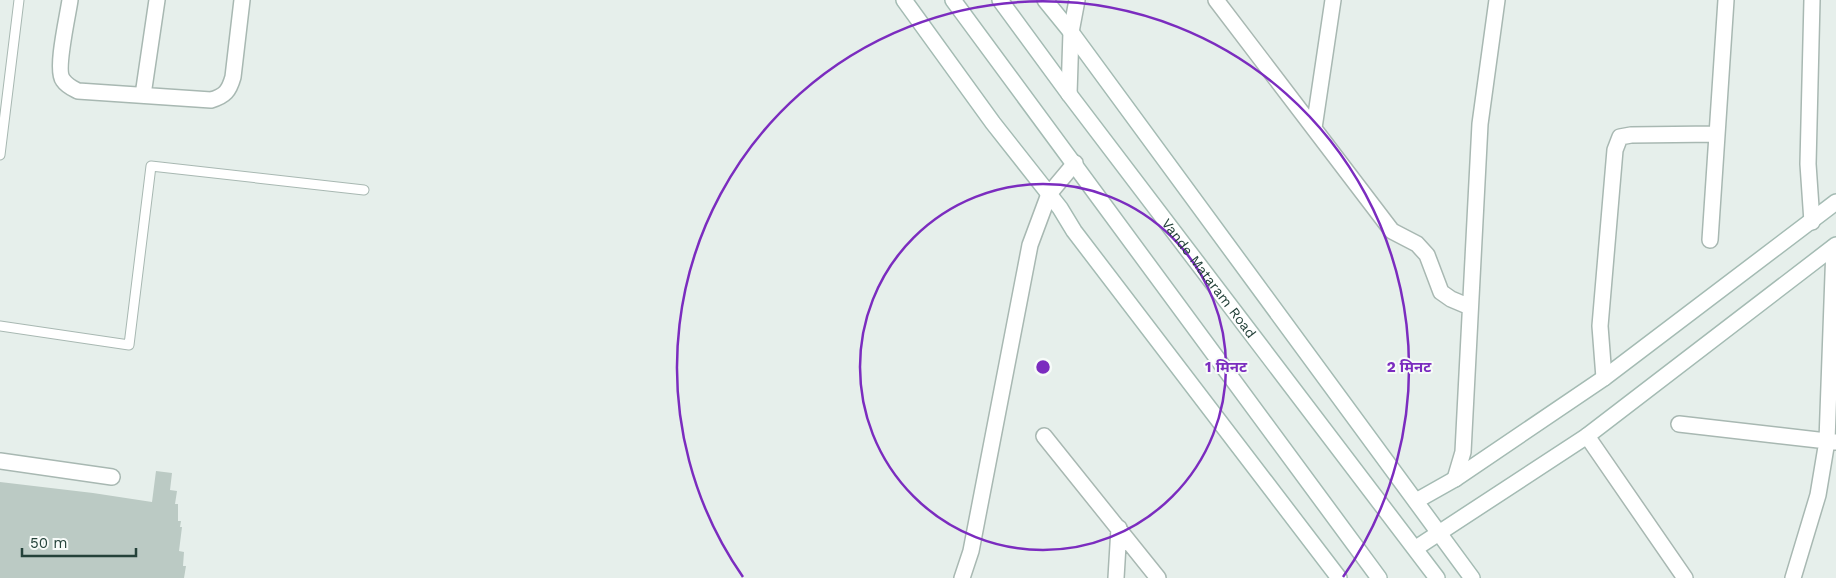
<svg xmlns="http://www.w3.org/2000/svg" width="1836" height="578" font-family="'Work Sans','Noto Sans Devanagari',sans-serif">
<style>
.building{fill:#bbcac4}
.lines{fill:none;stroke-linecap:round;stroke-linejoin:round}
.lane-casing{stroke:#a8b8b2;stroke-width:11}
.street-casing{stroke:#a8b8b2;stroke-width:18}
.secondary-casing{stroke:#a4bbb3;stroke-width:18}
.lane{stroke:#fff;stroke-width:9}
.street{stroke:#fff;stroke-width:15}
.secondary{stroke:#fff;stroke-width:15}
.ring{fill:none;stroke:#7b2cbf;stroke-width:2.5}
.labels{text-anchor:middle;dominant-baseline:central;stroke-width:4;stroke-linejoin:round;paint-order:stroke}
.street-label{font-size:14px;fill:#24423a;stroke:#f7fbf9}
.centre{fill:#7b2cbf;stroke:#f7fbf9;stroke-width:2.5}
.ring-label{font-size:15px;text-anchor:middle;font-weight:bold;fill:#7b2cbf;stroke:#f7fbf9;stroke-width:4;stroke-linejoin:round;paint-order:stroke}
</style>
<rect width="100%" height="100%" fill="#e6efeb"/>
<path class="building" d="M156,471L172,473L170,490L177,491L175,504H178V521H181L180,527H182L179,551L184,552L183,566H186L184,578H0V482L93,493L152,502Z"/>
<g class="lines">
<defs>
<path id="lane" d="M0,155L19,0
M0,326L129,345L151,166L364,190"/>
<path id="street" d="M70,0C68,15 55,70 63,80C67,86 72,88 78,91L211,100C225,96 229,91 233,77L242,0
M1216,0L1392,231L1417,244L1427,255L1441,292L1451,299L1470,307
M1069,94L1071,32L1077,0
M143,95L157,0
M1314,128L1333,0
M1812,222L1808,164L1812,0
M1710,240L1726,0
M1604,378L1600,326L1615,150L1620,137L1631,135L1717,134
M1679,424L1836,442
M1044,436L1158,578
M1587,436L1685,578
M0,461L112,477
M1455,479L1463,452L1480,124L1497,0
M962,578L971,551L1030,245L1049,194L1075,163
M1116,578L1119,528
M1793,578L1818,495L1827,441L1834,247"/>
<g id="secondary">
<path d="M904,0L993,123L1060,208L1074,231L1339,578"/>
<path d="M953,0L1379,578"/>
<path id="s1" d="M1000,0L1069,94L1437,578"/>
<path d="M1045,0L1071,32L1472,578"/>
<path d="M1416,501L1455,479L1604,378L1836,202"/>
<path d="M1416,548L1587,436L1836,245"/>
</g>
</defs>
<use href="#lane" class="lane-casing"/>
<use href="#street" class="street-casing"/>
<use href="#secondary" class="secondary-casing"/>
<use href="#lane" class="lane"/>
<use href="#street" class="street"/>
<use href="#secondary" class="secondary"/>
</g>
<g class="ring">
<circle cx="1043" cy="367" r="183"/>
<path d="M743 577A366 366 0 1 1 1343 577"/>
</g>
<g class="labels">
<g class="street-label">
<text stroke="none"><textPath href="#s1" startOffset="348">Vande Mataram Road</textPath></text>
</g>
</g>
<circle cx="1043" cy="367" r="8" class="centre"/>
<g class="ring-label">
<text x="1226" y="372">1 मिनट</text>
<text x="1409" y="372">2 मिनट</text>
</g>
<path d="M22 548v8h114v-8" fill="none" stroke="#24423a" stroke-width="2.5"/>
<text x="30" y="548" font-size="15" fill="#24423a" stroke="#f7fbf9" stroke-width="4" paint-order="stroke">50 m</text>
</svg>
